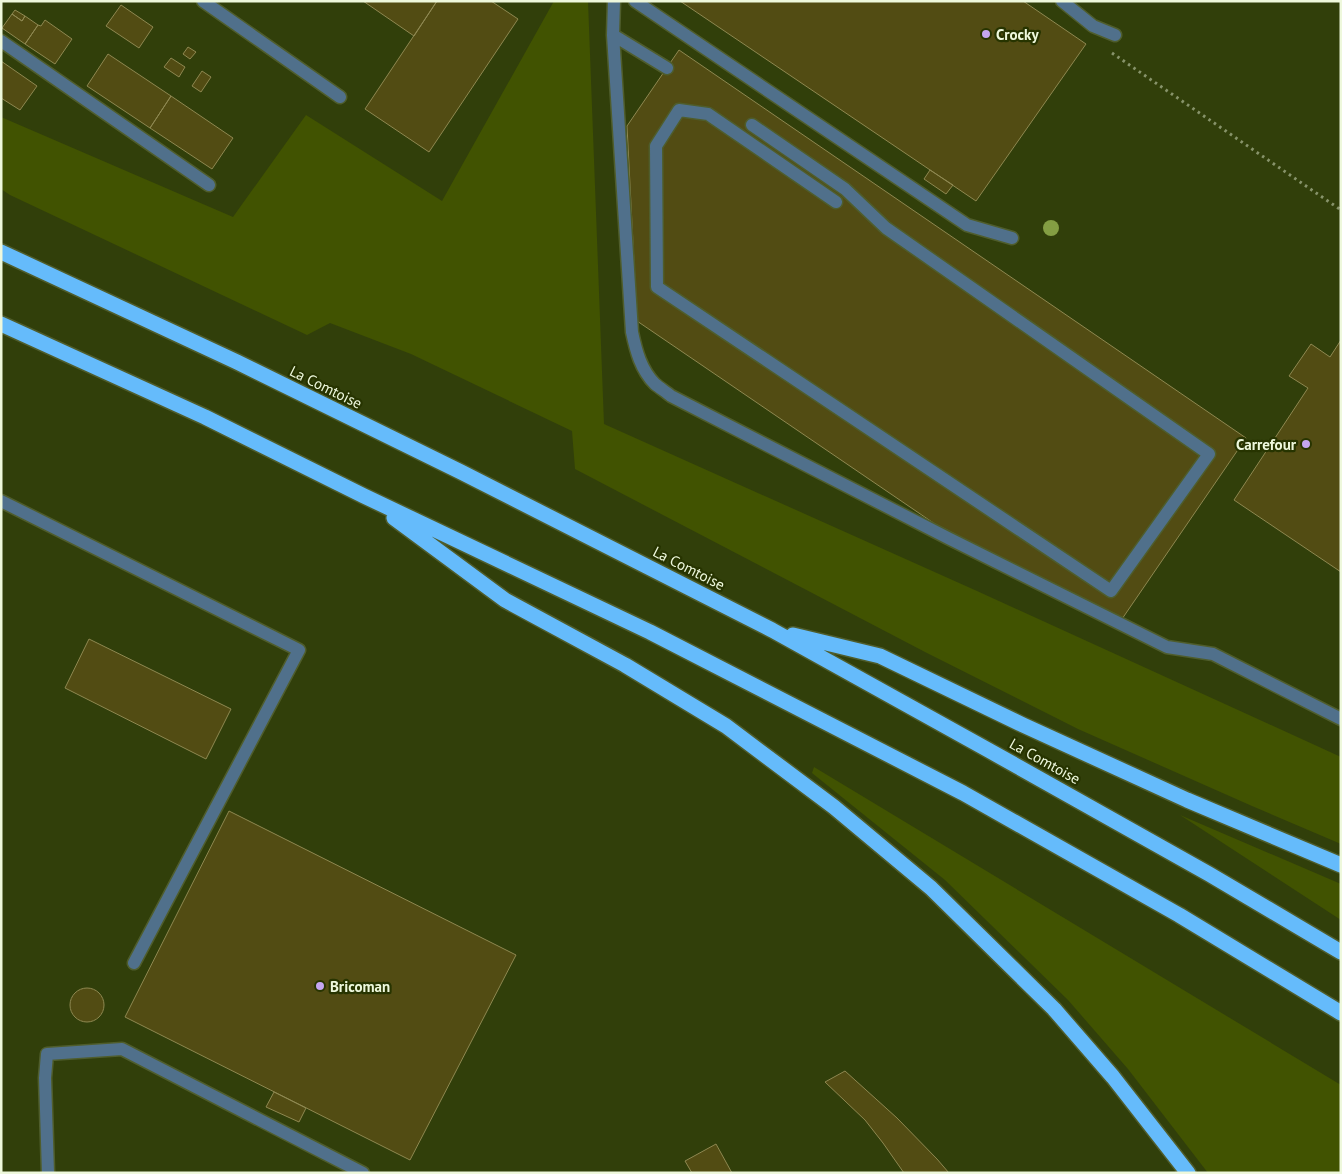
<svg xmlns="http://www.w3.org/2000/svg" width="1342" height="1174" font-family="'PT Sans',sans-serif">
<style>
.green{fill:#415301}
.building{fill:#524c13;stroke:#8e8851}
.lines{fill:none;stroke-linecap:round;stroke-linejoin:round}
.minor-casing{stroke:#4f5d2c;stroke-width:15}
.highway-casing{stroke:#4f5d2c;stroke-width:18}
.path{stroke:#87936a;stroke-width:3;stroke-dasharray:2.5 4;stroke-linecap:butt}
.minor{stroke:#50708b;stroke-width:12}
.highway{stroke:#65bbfb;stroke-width:15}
.tree{fill:#849e43}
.poi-dot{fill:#c5a6f0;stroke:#273400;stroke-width:2}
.labels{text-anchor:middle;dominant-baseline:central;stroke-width:4.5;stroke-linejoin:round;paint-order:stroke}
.poi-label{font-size:15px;font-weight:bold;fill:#eef8dc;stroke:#273400;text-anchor:start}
.street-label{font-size:15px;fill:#eef8dc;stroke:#273400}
</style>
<rect width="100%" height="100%" fill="#313f0a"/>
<path class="green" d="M554,1H588L604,424L977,591L1341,757V844L1252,806L1078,729L925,652L575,469L572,431L411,354L330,323L307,335L10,195L1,189V117L233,217L306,115L442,201Z
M814,767L1341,1085V1173H1208L1128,1069L1068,1000L945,880L812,773Z
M1180,815L1341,884V920Z"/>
<path class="building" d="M363,1H437L414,36Z
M437,1H491L518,19L429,152L365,109Z
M680,1H1023L1086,44L976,201Z
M121,5L153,27L139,48L106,26Z
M15,10L25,16L22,21L12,14Z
M12,14L22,21L25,16L38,25L25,44L2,28Z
M45,20L72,39L55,64L25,44L38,25L41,26Z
M188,47L196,52L190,59L183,54Z
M679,50L1246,438L1122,619L935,524L637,321L627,126Z
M108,54L171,96L150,128L87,86Z
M171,58L185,67L179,77L164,67Z
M1,61L37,86L20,110L1,98Z
M202,71L211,77L201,92L192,86Z
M171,96L233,138L212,169L150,128Z
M930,170L953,185L946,194L924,179Z
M1341,340V572L1234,500L1308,388L1289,376L1311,344L1330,357Z
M89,639L231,709L206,759L65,688Z
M229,811L516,955L410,1160L125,1017Z
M70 1005a17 17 0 1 1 34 0a17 17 0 1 1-34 0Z
M845,1071L897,1118L937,1159L949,1173H904L883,1143L865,1120L825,1082Z
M274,1092L306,1108L299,1122L266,1107Z
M716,1144L732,1173H692L685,1161Z"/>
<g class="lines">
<defs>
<path id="minor" d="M203,1L340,97
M614,1L613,35L632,332C636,351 641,370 655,384C660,388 666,392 671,396L948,538L1167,647L1213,654L1341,719
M635,1L967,225L1012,238
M1062,1L1093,26L1115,35
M613,35L667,68
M1,41L209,185
M752,125L845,189L886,228L1209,454L1111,591L657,287L656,146L679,110L708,114L836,202
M1,501L299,650L134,963
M48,1173L45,1078L47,1054L122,1049L363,1173"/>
<path id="highway" d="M1,252L237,362L461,472L772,630L990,751L1209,874L1341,952
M1,324L205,417L364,496L650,632L963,793L1179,915L1341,1013
M394,518L505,600L625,665L726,726L834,807L931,888L1054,1009L1113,1077L1188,1173
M793,635L880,656L1023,725L1187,800L1341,865"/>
</defs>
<use href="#minor" class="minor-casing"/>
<use href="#highway" class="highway-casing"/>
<path class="path" d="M1112,53L1341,210"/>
<use href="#minor" class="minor"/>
<use href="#highway" class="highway"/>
</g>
<circle class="tree" cx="1051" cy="228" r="8"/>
<g class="poi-dot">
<circle cx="986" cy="34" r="5"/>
<circle cx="1306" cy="444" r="5"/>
<circle cx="320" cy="986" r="5"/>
</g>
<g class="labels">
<g class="poi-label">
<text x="996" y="34">Crocky</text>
<text x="1296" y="444" text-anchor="end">Carrefour</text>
<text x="330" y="986">Bricoman</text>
</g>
<g class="street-label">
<text transform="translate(326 387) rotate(26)">La Comtoise</text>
<text transform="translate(689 568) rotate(27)">La Comtoise</text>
<text transform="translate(1045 761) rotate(29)">La Comtoise</text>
</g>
</g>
<rect width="1342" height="1174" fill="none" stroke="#eef8dc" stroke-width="5"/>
</svg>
